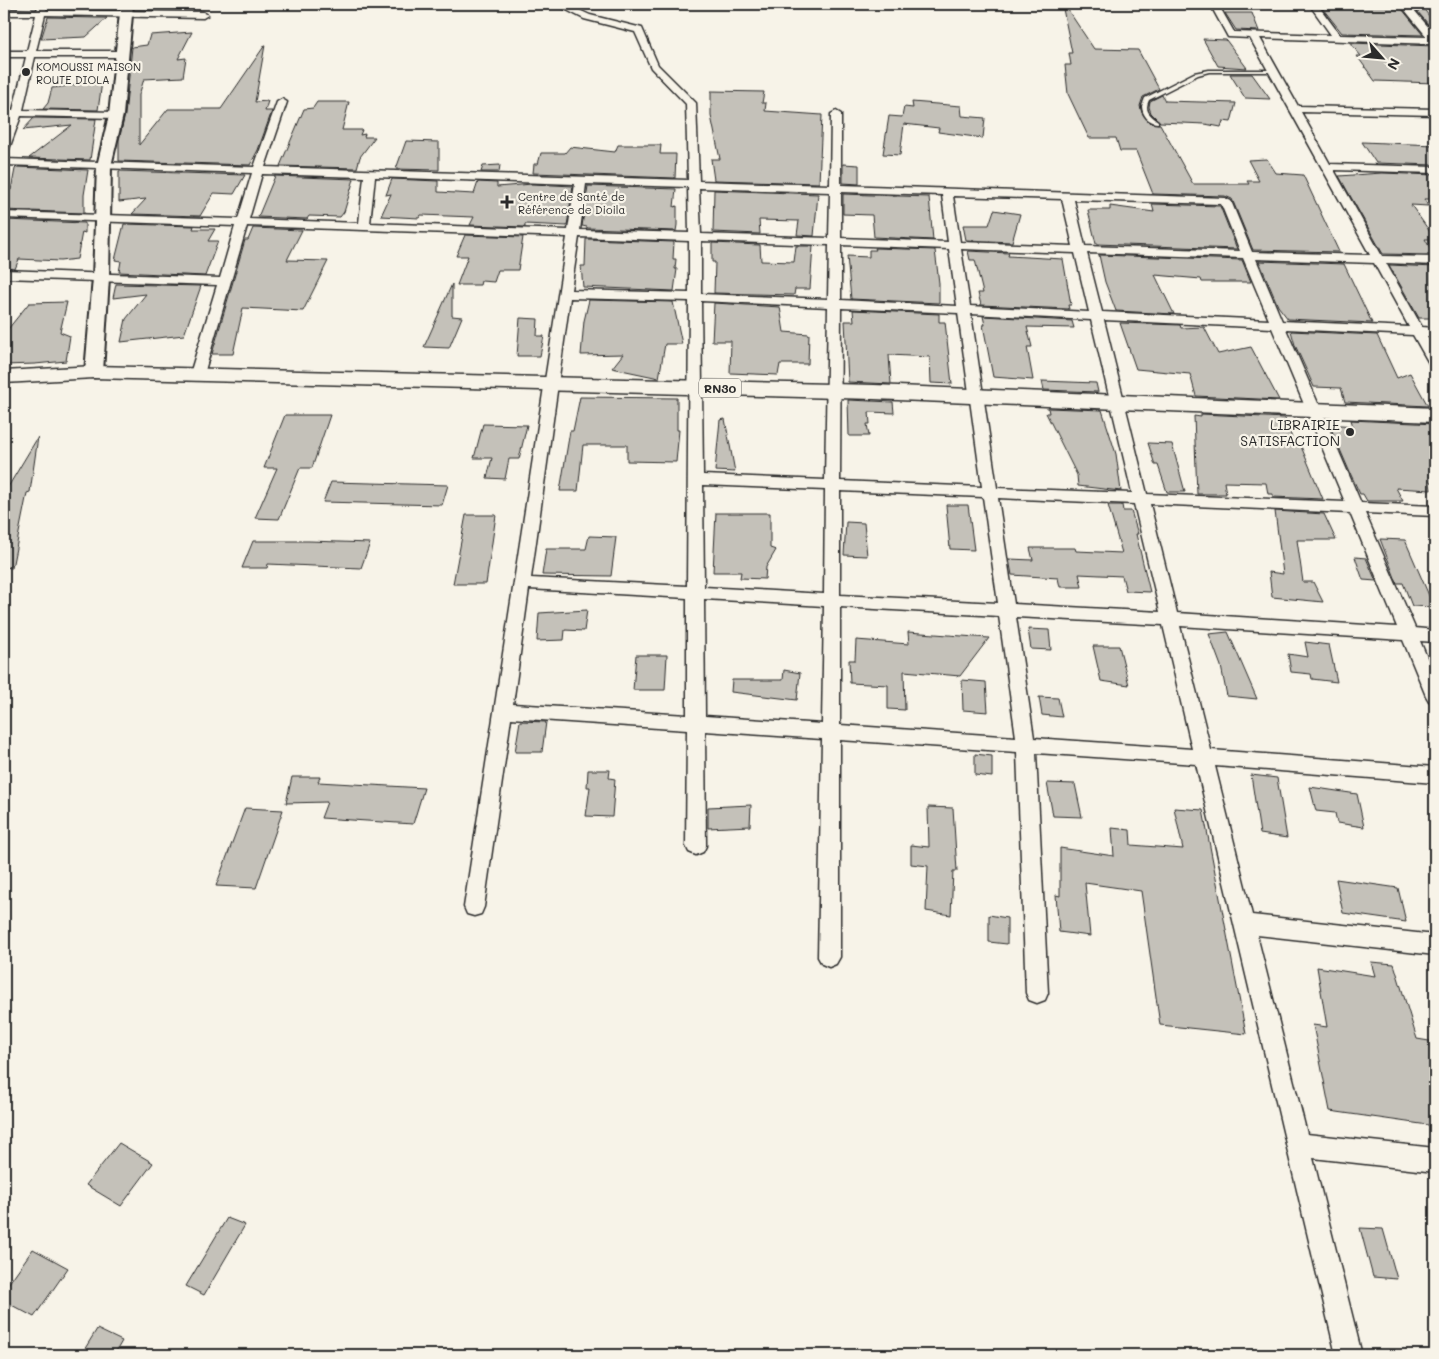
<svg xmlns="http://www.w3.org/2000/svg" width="1439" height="1359" font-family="Mali,sans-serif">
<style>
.building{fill:#c4c1b9;stroke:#2b2b2b}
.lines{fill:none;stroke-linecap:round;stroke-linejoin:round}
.service-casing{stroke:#2b2b2b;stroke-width:3}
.minor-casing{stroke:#2b2b2b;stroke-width:3}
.tertiary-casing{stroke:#2b2b2b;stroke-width:4}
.primary-casing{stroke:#2b2b2b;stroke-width:3}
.service{fill:#f7f3e8;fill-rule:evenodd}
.minor{fill:#f7f3e8;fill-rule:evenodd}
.tertiary{fill:#f7f3e8;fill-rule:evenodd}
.primary{fill:#f7f3e8;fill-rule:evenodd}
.poi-dot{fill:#2b2b2b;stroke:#f7f3e8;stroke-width:2}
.labels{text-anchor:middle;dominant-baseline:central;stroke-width:4.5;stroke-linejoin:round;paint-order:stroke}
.far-poi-label{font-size:11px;fill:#2b2b2b;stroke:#f7f3e8;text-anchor:start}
.shield{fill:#f7f3e8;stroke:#686764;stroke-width:1}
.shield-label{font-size:12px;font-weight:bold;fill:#2b2b2b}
.poi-label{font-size:14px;fill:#2b2b2b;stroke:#f7f3e8;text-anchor:end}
</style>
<rect width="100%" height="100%" fill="#f7f3e8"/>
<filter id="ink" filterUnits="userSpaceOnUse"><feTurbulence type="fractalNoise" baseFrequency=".02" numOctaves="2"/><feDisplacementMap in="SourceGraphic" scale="10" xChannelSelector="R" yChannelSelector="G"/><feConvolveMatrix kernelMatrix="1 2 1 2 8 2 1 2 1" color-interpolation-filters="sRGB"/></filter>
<g filter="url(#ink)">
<path class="building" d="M1062,4H1064L1094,49L1138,50L1159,89L1143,97L1140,106L1142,113L1151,123L1160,124L1193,184H1249L1247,181H1259L1248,160L1267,159L1276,173L1303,175L1339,252L1253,250L1232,199L1225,196L1153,194L1136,151H1120L1116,138H1089L1068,94L1065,65H1071L1069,53H1072Z
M1319,4H1398L1423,35L1342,33Z
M1411,4H1420L1435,24V32Z
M1225,13H1252L1259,31L1236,30Z
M48,17L98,18H107L86,37L41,39Z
M192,32L178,59L186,58L183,77L144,79L139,95V145L168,109H221L265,45L255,102L268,101L265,111H272L258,150L250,165L119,161V140L125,115L132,47L147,45L150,35Z
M1203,39L1226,40L1247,68L1218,66Z
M1350,43L1435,46V83L1375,81L1357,56H1361Z
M1230,74H1252L1270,99L1245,98Z
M102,82L98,110L43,109L48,103L52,88Z
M711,91L764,92L762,103H766L765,111L822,115L819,183L714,180L711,159H720L711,116Z
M1162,95L1165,101L1236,103L1231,122L1223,121L1221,127L1205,124L1160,122L1151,113L1149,107L1150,101Z
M317,102H349L342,130H362L360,135L365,134L364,137H375L360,157L357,168L280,166L304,109L313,108Z
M912,102L961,106L962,116L985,118L983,138L938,132L939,128L904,124L900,155L883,154L889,116L902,117L904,107L913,108Z
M34,118L96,119L90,160L29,158L72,125L23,130Z
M406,141L439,142V170L396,169Z
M1362,142L1435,145V165L1376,163Z
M618,145H661L660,154H676L675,178L533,173L534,164H538L541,153H565L570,147L615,152Z
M843,164L859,165V184L843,183Z
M500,165L499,172H481L483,166Z
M17,167L88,170L84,195V213L4,210V204L8,190H11L15,169Z
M119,171L245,175L234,194L214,193L200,216L132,214L146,199L119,202Z
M1382,173L1435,175V199H1424L1428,206L1411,205L1435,239H1425L1434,255L1383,254L1339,176Z
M275,176L354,179L344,212L340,217L309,216L307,219L258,217Z
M392,179L438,181V192L474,194L478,182L497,183V187L532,184L573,186L567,226L525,224V227L470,225L474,217L421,215L419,218L381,216L391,194L386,195Z
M588,186L676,189L674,207L677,206V225L676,231L587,228V227L582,226Z
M714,190L818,194L814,236L797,235L799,221L759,220L760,234L713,232Z
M843,194L929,197L933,240L874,237L872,215L843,214Z
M1152,204L1220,206L1237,249L1096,244L1088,210H1110V206L1154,212Z
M994,210L1020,214L1012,242L966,240L963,225H989Z
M4,220L85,223V233L82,232L77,259L60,261L19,259L15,269L4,268Z
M124,224L194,226L193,229H215L208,241H218L205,276L119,272L121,261L115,260Z
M253,228L302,230L287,260L328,261L303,311L243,308L233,354H212L245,240H248Z
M465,235L523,237L518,270H498L494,282L481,281L480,285H457L468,256H456Z
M586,239L674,242L673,259H676L675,269H677L674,291L583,287L581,266H585Z
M712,243L760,245L761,261L794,262L796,246H813L810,289H795L794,295L714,293L715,262H712Z
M875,248L935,250L939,283V303L851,299L847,256L869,257V250H876Z
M968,251L1009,253L1008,256L1063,259L1071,305H1068L1069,309L981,305L978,293H983L975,260H970Z
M1099,255L1242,260L1251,282H1202L1201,279L1155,275L1174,314L1116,311L1105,282Z
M1259,261L1344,264L1372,323L1288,319L1278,306Z
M1389,265L1435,267V318H1419Z
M116,284L201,286L184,335L121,342L126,319L146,294L113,298Z
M452,284V316L462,317L449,348L424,347Z
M589,300L673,302L682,344H665L659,378L612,368L623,354L581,355L584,321Z
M67,302L60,332L70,336L66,361L35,364L4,365V334L29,303Z
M714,303L780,307L784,332L809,334L808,364H780L778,375L730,373L731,341H712Z
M853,310L939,314V322H945L952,384L931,383L930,357L889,355L891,384L848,382L845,321H854Z
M983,316L1072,321L1074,328L1027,327L1032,347H1027L1033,380L993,377L983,325H985Z
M520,318L538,319L537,336H544L540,356H517Z
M1120,323L1180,325L1181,328L1204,327L1218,354L1251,347L1279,400L1196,396L1190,374L1136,369Z
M1291,331L1377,335L1397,378L1410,373L1428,406L1345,402L1341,388L1314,387L1295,345Z
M1042,381L1096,383L1098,392L1044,390Z
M580,397L677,398V430H679L676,462L627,461V445H583L578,491H560L570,431H573Z
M848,400L893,402L894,413L869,412L870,424H867L869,436H849Z
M1048,408L1102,410L1116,454L1121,491L1078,486L1077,475L1046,413H1049Z
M1201,414L1285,418L1294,444H1300L1323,499L1273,497V494H1268L1266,483L1224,482L1226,494H1197L1194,416L1201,417Z
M285,415H330L312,468H300L279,519L255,518L277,468H264Z
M725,419L735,472L715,471L720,420Z
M1351,420L1435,424V482H1430L1431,490L1396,488L1403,501H1367L1363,494H1360L1351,475L1329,424L1353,426Z
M483,424L527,425L519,459H509L505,479L487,478L492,458H474Z
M38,437L30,492L27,493L12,568L4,567V487H8Z
M1148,443L1172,444L1185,492H1167L1158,465H1155Z
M331,482L448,485L442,505L323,502Z
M946,505H968L974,550L950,549Z
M1108,505H1122L1123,511H1131L1138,534H1136L1150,592L1126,591L1122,576L1079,574L1082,587H1060L1058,578L1012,575L1009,559L1033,560L1030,548H1075L1076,551L1122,553Z
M1275,511L1324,514L1336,540H1297L1303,582H1313L1323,602L1272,597L1269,572L1283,574Z
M716,513H770V548L776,550L766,567L765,579L740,578L741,572H713Z
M466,515H496L486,584H453Z
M846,522L864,523L867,556L844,555Z
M589,536L616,537L611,576L542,575L546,549H586Z
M1380,539L1405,540L1434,607L1412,606L1403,583H1397Z
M253,541H309L370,543L361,568L268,564L267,568H242Z
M1355,557L1366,558L1376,581L1363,580Z
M587,610L584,631L565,630L564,640L537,641L539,613Z
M1028,629L1049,630L1051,650L1031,649Z
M908,632L989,638L960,676L904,671L905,710L888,709V685L850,683L849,660H855L856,640L909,644Z
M1228,632L1257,699L1227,696L1221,666L1209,634Z
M1305,642L1329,645L1337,682L1312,679L1311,674L1291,672L1288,654L1308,657Z
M1093,646H1119L1129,685L1101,681Z
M636,655H667L665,690H633Z
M784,670L800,673L797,700L731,692L732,680H783Z
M962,680L986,682L988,712L963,710Z
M1039,697L1058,698L1062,717L1042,715Z
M520,721L546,722L542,752H515Z
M975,754L992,756V777L975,775Z
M588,770H610L609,778L615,779L612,817L586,816L590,787H587Z
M1251,775L1277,778L1287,838L1260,834Z
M292,777H320L318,782L424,788L413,824L321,818L327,802L286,803Z
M1047,783L1075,784L1082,817L1053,816Z
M1310,787L1357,794L1364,827L1337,823L1335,813L1316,811Z
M751,805L750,826L708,828V807Z
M928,807L953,808L957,871H953L951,915L926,911L928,866L911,864V845L929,847Z
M245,808L283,810L256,888L216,886Z
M1174,808L1203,810L1246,1034L1160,1025L1141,891L1085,883L1090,936L1059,932L1056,895L1060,896V848L1114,856L1112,828L1130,830L1131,845L1183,849Z
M1336,879L1398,888L1406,922L1343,913Z
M989,915L1007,918V944L989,942Z
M1371,962L1394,964L1417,1039L1435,1042V1126L1330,1111L1313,1025L1327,1027L1317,967L1375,976Z
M119,1143L153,1163L121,1206L86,1185Z
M227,1218L245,1225L204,1295L186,1286Z
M1360,1228L1383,1229L1397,1279L1373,1277Z
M33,1249L68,1268L34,1317L4,1301V1290Z
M97,1329L122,1341L114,1355H81Z"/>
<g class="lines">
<defs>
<path id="service" d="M1209,70H1273L1275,71L1273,72H1209L1198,75L1149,100C1144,110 1149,115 1158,121V123C1149,123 1142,115 1142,106L1145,98L1194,73Z"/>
<path id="minor" d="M39,4H47L46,10L203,12L208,15L203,18L45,15L36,51H123L128,54L123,57H35L23,110L116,112L121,115L116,118L21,116L9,149L4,152V135L11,116H4V110H13L26,57H4V51H27L36,15H4V9L37,10Z
M555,4H566L590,15L642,28L658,65L696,103L699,181L830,185L831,114L836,111L841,114V185L1225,198L1231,201L1252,252L1370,255L1250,38L1228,37L1210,4H1218L1234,32L1331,35L1309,4H1317L1340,35L1427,37L1400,4H1409L1435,35V44L1260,38L1298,106L1435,109V115L1301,112L1330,164L1435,167V173L1334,170L1382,256L1435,257V265L1386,263L1422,327L1435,328V336H1427L1435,351V366L1430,365L1413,335L1286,329L1361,503L1435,506V516L1365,513L1415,628L1435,630V642L1420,641L1435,676V703L1429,701L1426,696L1403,640L1180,626L1211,750L1435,767V783L1215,766L1252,915L1435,935V955L1257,935L1307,1134L1435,1148V1172L1313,1158L1362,1355H1336L1196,764L1036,753L1048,993L1045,1000L1037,1003L1029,1000L1026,993L1017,752L840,740V957L836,964L829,967L822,964L818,957L822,739L705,731L706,846L703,852L696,855L689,852L686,846L687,730L511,718L484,907L481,914L474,916L467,914L464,907L567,237L247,226L204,374L197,378L190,374L217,285L4,278V270L220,278L235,226L4,218V212L238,219L252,173L4,165V159L254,167L277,102L282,99L287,102L265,167L688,180L686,104L651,68L635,32L584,19ZM262,174L364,177L359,223L249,219ZM375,177L575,184L568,230L370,223ZM586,184L688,187L689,233L580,230ZM699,188L830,192L829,238L701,234ZM841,192L942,195L948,242L841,238ZM953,196L1062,199L1073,246L960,242ZM1074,200L1221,204L1240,251L1085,246ZM579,237L689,241V293L571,290ZM701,241L829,245L828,299L701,294ZM841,245L949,249L957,306L841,300ZM961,249L1075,253L1089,312L970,306ZM1087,253L1243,258L1269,320L1102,312ZM1256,259L1374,263L1409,327L1282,321ZM570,298L689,301L687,586L531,578ZM701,301L828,307L825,480L703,475ZM841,308L958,313L982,487L840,481ZM971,314L1091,320L1132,493L997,488ZM1104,320L1272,328L1345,502L1147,494ZM703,485L825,490L824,594L704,587ZM840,491L983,497L998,603L840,595ZM998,498L1134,504L1160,612L1014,604ZM1150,504L1350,513L1397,627L1177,613ZM529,589L687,598V715L513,704ZM704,599L824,606L822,724L705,716ZM840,607L999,616L1016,737L840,725ZM1016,617L1163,625L1192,749L1034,738Z"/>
<path id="tertiary" d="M121,4H133L123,115L111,166L109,278L103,372L100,376L94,377L88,376L85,372L93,278L97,166L109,115Z"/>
<path id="primary" d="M94,366L874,385L1435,408V422L874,399L94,378L4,383V371Z"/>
</defs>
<use href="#service" class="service-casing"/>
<use href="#minor" class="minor-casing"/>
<use href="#tertiary" class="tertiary-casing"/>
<use href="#primary" class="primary-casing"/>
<use href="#service" class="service"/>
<use href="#minor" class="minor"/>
<use href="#tertiary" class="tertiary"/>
<use href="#primary" class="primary"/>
</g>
</g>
<g class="poi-dot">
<circle cx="26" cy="72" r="5"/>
<path d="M504.5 194.5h5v5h5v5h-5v5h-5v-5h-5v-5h5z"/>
<circle cx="1350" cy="432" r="5"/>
</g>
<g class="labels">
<g class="far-poi-label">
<text x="36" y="66">KOMOUSSI MAISON<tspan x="36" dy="13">ROUTE DIOLA</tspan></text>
<text x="518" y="196">Centre de Santé de<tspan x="518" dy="13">Référence de Dioila</tspan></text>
</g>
<rect class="shield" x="699" y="378.5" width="42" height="19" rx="4"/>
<g class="shield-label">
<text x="720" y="388">RN30</text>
</g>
<g class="poi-label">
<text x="1340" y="424">LIBRAIRIE<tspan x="1340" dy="16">SATISFACTION</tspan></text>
</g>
</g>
<rect width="1439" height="1359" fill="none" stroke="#f7f3e8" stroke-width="20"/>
<rect x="10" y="10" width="1419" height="1339" fill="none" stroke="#2b2b2b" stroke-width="2" filter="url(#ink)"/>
<g transform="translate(1382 58) rotate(117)" stroke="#f7f3e8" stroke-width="4" paint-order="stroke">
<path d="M0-4L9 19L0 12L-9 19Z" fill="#2b2b2b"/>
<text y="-8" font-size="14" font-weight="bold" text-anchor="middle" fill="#2b2b2b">N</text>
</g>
</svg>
